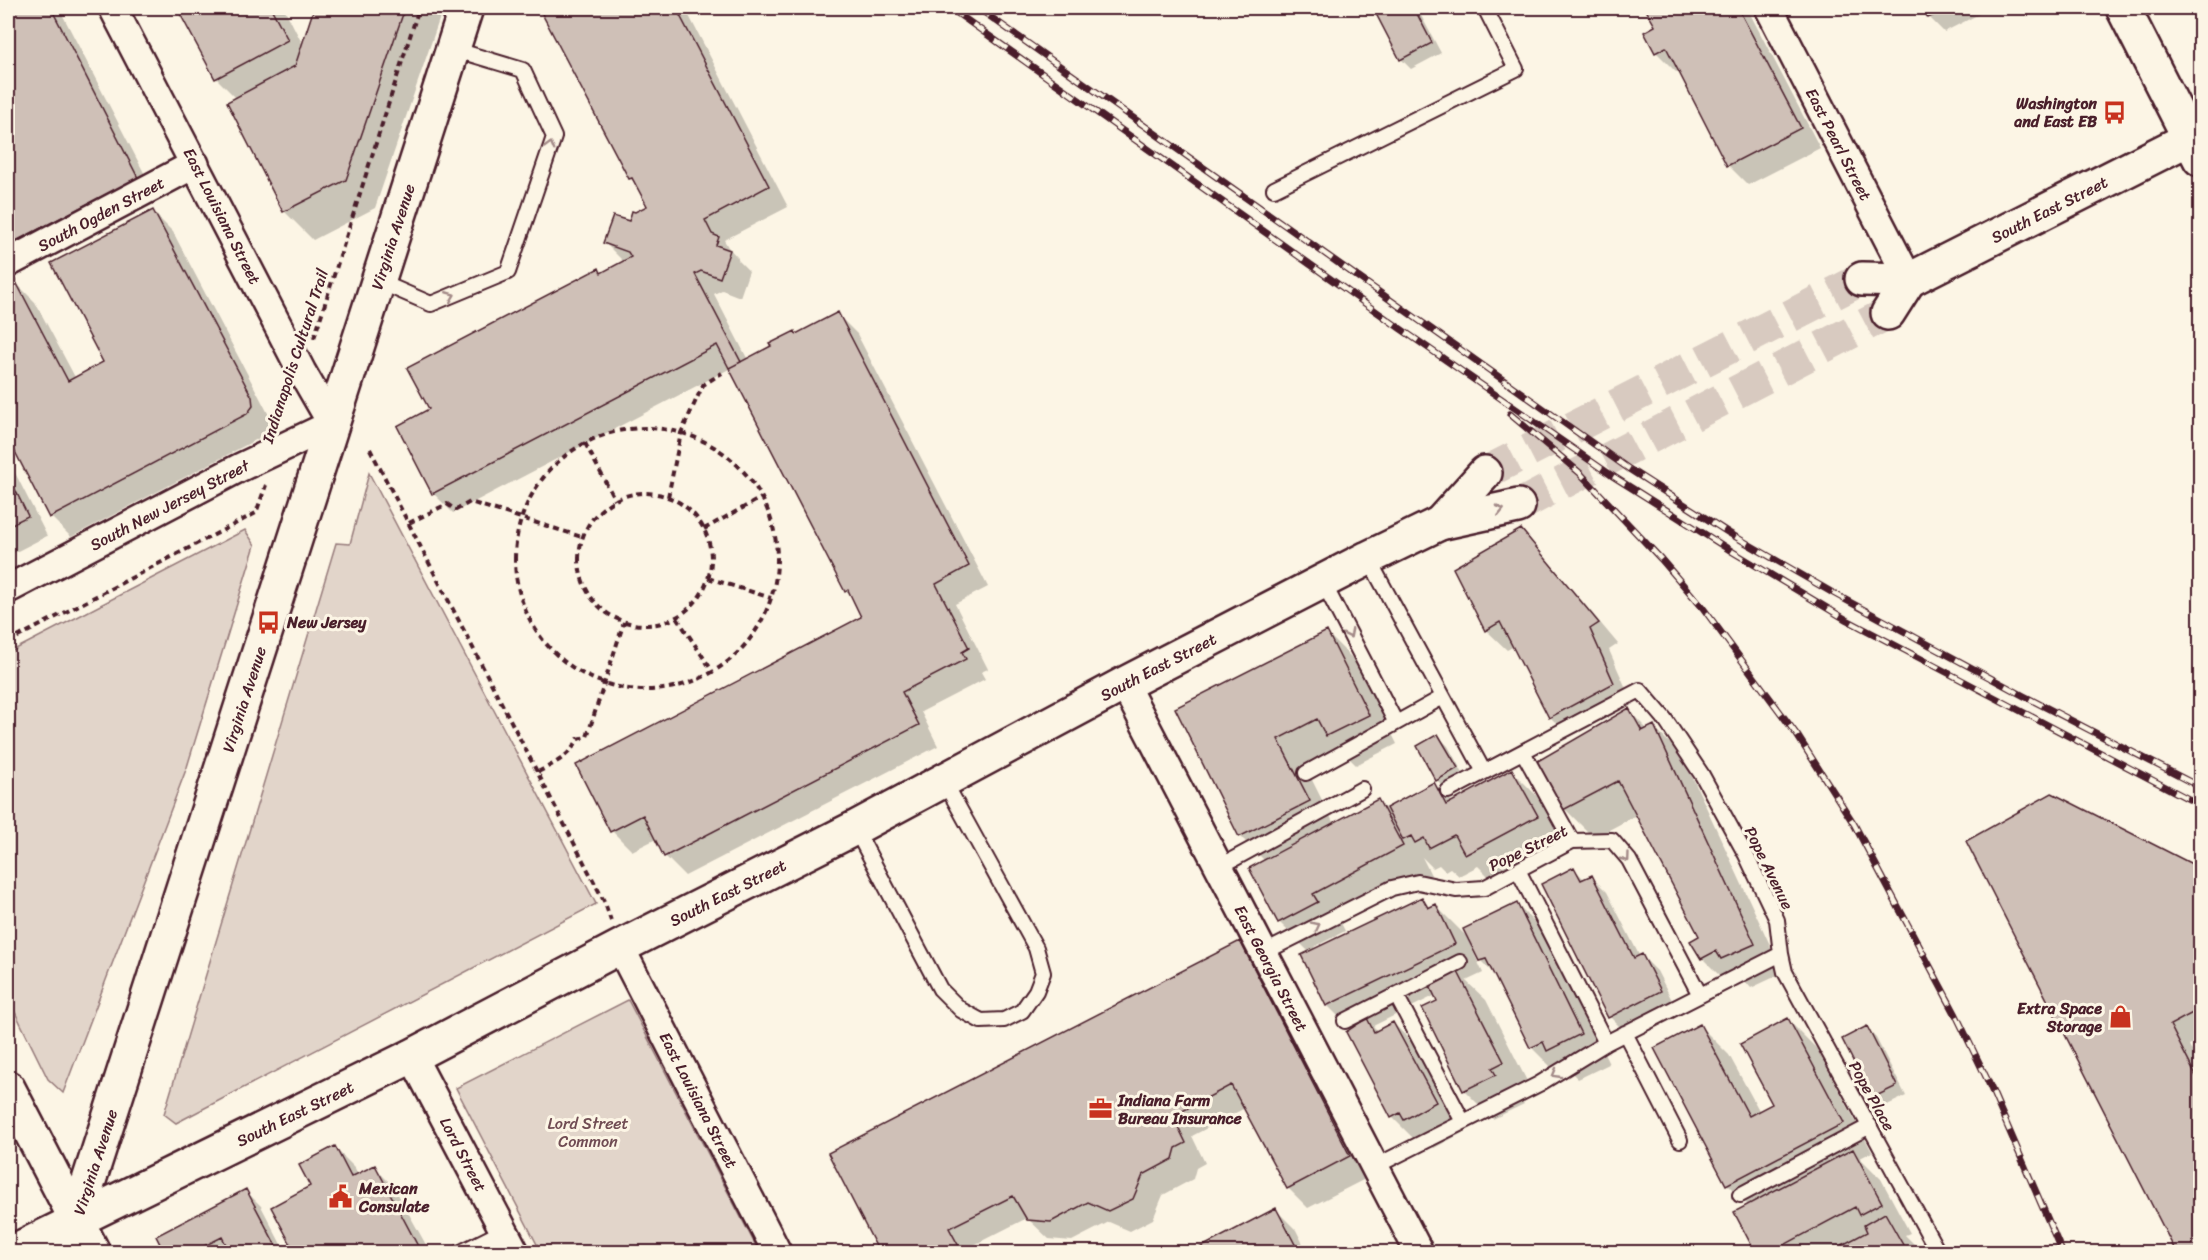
<svg xmlns="http://www.w3.org/2000/svg" width="2208" height="1260" font-family="Sriracha,sans-serif">
<style>
.green{fill:#e2d5ca;stroke:#967a7a;stroke-width:1.5}
.shadow{fill:#0003}
.building{fill:#cfc0b7;stroke:#4a1f2b;stroke-width:1.5}
.lines{fill:none;stroke-linecap:round;stroke-linejoin:round}
.secondary-tunnel{stroke:#d8cac0;stroke-width:33;stroke-dasharray:33 16;stroke-linecap:butt}
.lane-casing{stroke:#4a1f2b;stroke-width:18}
.street-casing{stroke:#4a1f2b;stroke-width:32}
.secondary-casing{stroke:#4a1f2b;stroke-width:38}
.primary-casing{stroke:#4a1f2b;stroke-width:38}
.path{stroke:#4a1f2b;stroke-width:4;stroke-dasharray:6 4.5;stroke-linecap:butt}
.lane{stroke:#fcf5e5;stroke-width:14}
.street{stroke:#fcf5e5;stroke-width:27}
.secondary{stroke:#fcf5e5;stroke-width:33}
.primary{stroke:#fcf5e5;stroke-width:33}
.rail-casing{stroke:#4a1f2b;stroke-width:7}
.rail{stroke:#fcf5e5;stroke-width:4.5;stroke-dasharray:14;stroke-linecap:butt}
.oneway{stroke:#a38a88}
.labels{text-anchor:middle;dominant-baseline:central;stroke-width:6;stroke-linejoin:round;paint-order:stroke}
.poi-label{font-size:16px;font-weight:bold;fill:#4a1f2b;stroke:#fcf5e5;text-anchor:start}
.street-label{font-size:16px;fill:#4a1f2b;stroke:#fcf5e5}
.park-label{font-size:16px;fill:#704c53;stroke:#fcf5e5}
</style>
<rect width="100%" height="100%" fill="#fcf5e5"/>
<filter id="ink" filterUnits="userSpaceOnUse"><feTurbulence type="fractalNoise" baseFrequency=".0167" numOctaves="2"/><feDisplacementMap in="SourceGraphic" scale="12" xChannelSelector="R" yChannelSelector="G"/><feConvolveMatrix kernelMatrix="1 2 1 2 8 2 1 2 1" color-interpolation-filters="sRGB"/></filter>
<g filter="url(#ink)">
<path class="green" d="M369,473L596,904L176,1123L164,1114L336,543L350,544Z
M245,530L255,545L187,767L63,1093L48,1079L8,998V653Z
M628,1000L759,1252H541L456,1088Z"/>
<path class="shadow" d="M8,8H59L157,198L8,274Z
M179,8H284L303,45L316,8H443L375,208L313,240L284,211L236,98L216,78Z
M541,8H685L788,207L724,240L728,247L738,258V260L749,271L740,297L722,290L714,294L748,360L795,332L797,335L837,314L857,334L988,587L955,604L988,669L981,672L985,679L921,712L938,746L685,876L665,856L656,839L632,851L612,831L863,618L854,599L846,591L731,368L453,513L433,493L431,410L599,269L603,273L624,262L605,243L649,206L638,186L630,178Z
M1375,8H1417L1441,53L1411,69L1401,59Z
M1647,8H1747L1820,148L1748,185L1728,165L1679,70L1676,72L1656,52L1657,27Z
M1924,8H1991L1944,32L1929,17Z
M153,212L173,232L271,419L273,427L267,434L71,537L51,517L8,435V286L15,282L35,302L76,379L105,363Z
M8,459L47,536L8,556Z
M1520,531L1540,551L1618,644L1609,650L1633,704L1570,737L1550,717L1514,646L1507,650L1486,630L1455,568Z
M1327,633L1356,662L1397,744L1356,765L1341,750L1306,768L1334,824L1377,801L1386,809L1434,784L1453,803L1512,771L1541,800L1566,845L1495,883L1478,866L1459,876L1450,868L1445,871L1439,865L1433,868L1422,857L1431,875L1341,923L1345,931L1314,947L1316,950L1422,899L1431,908L1436,906L1466,936L1483,973L1466,981L1486,1000L1532,1091L1520,1097L1524,1104L1493,1119L1464,1090L1424,1009L1439,1001L1436,995L1373,1026L1378,1031L1393,1023L1422,1052L1464,1132L1434,1148L1428,1142L1421,1146L1392,1117L1352,1030L1327,1005L1310,953L1279,922L1265,861L1240,836L1177,708Z
M1628,710L1648,730L1653,727L1682,755L1783,973L1751,988L1744,980L1731,987L1702,958L1701,937L1637,815L1594,838L1565,809L1538,762Z
M1438,736L1448,746L1466,779L1447,790L1437,780Z
M2052,795L2200,870V1040L2189,1045L2200,1068V1252H2177L1968,841Z
M1574,869L1585,880L1591,876L1607,892L1640,957L1642,956L1657,971L1675,1006L1625,1032L1610,1017Z
M1517,905L1546,934L1609,1064L1578,1079L1570,1071L1560,1076L1531,1047L1496,976L1481,961L1465,930Z
M1240,943L1260,963L1369,1177L1308,1208L1288,1188L1245,1108L1192,1136L1205,1163L1196,1168L1193,1179L1163,1195L1153,1219L1130,1231L1109,1222L1072,1241L1049,1239L1027,1218L968,1248L970,1252H881L830,1154Z
M1788,1020L1817,1049L1872,1152L1860,1158L1881,1179L1910,1233L1905,1235L1914,1244L1919,1252H1757L1736,1213L1749,1206L1727,1184L1700,1026L1729,1055L1760,1112L1774,1105Z
M1866,1028L1876,1038L1906,1096L1883,1107L1873,1097Z
M334,1147L355,1168L358,1175L374,1167L394,1187L430,1252H297L273,1208L312,1187Z
M246,1191L261,1206L285,1252H166L158,1237Z
M1276,1210L1296,1230L1307,1252H1195Z"/>
<path class="building" d="M8,8H51L138,178L8,245Z
M177,8H271L288,40L215,79Z
M314,8H405L346,180L283,212L227,102L295,66Z
M539,8H676L769,186L705,220L712,234L719,237L716,245L730,250L720,278L701,271L695,274L741,362L729,368L717,345L432,494L397,426L429,409L407,368L599,268L601,273L631,257L628,252L603,243L613,216L629,221L632,211L635,212L647,206L632,178L629,179Z
M1373,8H1414L1432,43L1400,60Z
M1645,8H1738L1801,128L1727,166L1666,47L1655,53L1644,32L1655,26Z
M1922,8H1948L1928,18Z
M153,210L252,397L253,406L247,414L49,518L8,438V284L15,280L68,381L103,362L51,263Z
M838,312L969,566L936,584L969,648L962,652L966,659L902,692L919,725L664,857L643,815L610,832L576,765L861,617L848,590L845,592L729,368L771,346L769,344L795,331L796,334Z
M8,475L28,516L8,526Z
M1521,529L1599,623L1590,629L1614,683L1549,718L1500,622L1485,631L1453,568Z
M1327,631L1369,715L1326,736L1317,719L1278,739L1310,801L1239,837L1175,708Z
M1629,708L1642,731L1654,725L1755,944L1721,959L1716,951L1701,959L1690,941L1699,936L1618,781L1563,810L1536,762Z
M1438,734L1458,768L1436,781L1417,746Z
M1512,769L1538,816L1465,855L1454,835L1429,848L1424,838L1415,843L1411,836L1403,840L1386,808L1434,782L1446,805Z
M2052,793L2200,868V1009L2170,1025L2200,1084V1252H2176L1966,841Z
M1378,799L1403,846L1313,894L1318,902L1278,923L1249,868Z
M1574,867L1581,880L1592,875L1634,958L1642,954L1661,991L1608,1018L1541,884Z
M1422,897L1428,908L1436,904L1455,944L1326,1006L1301,955Z
M1517,903L1581,1034L1547,1051L1543,1042L1530,1048L1486,959L1479,961L1463,929Z
M1240,941L1350,1156L1287,1189L1231,1085L1173,1116L1186,1143L1176,1148L1173,1159L1143,1175L1133,1199L1108,1211L1088,1202L1051,1222L1027,1220L1013,1196L949,1228L962,1252H879L828,1153Z
M1457,970L1504,1062L1492,1068L1496,1075L1463,1091L1422,1008L1437,1001L1429,984Z
M1367,1018L1374,1032L1393,1022L1436,1102L1404,1120L1400,1113L1391,1118L1346,1032Z
M1788,1018L1844,1123L1726,1185L1654,1048L1700,1024L1749,1116L1772,1104L1740,1044Z
M1867,1026L1897,1086L1872,1098L1842,1039Z
M335,1146L351,1177L375,1165L421,1252H295L271,1207L310,1186L299,1165Z
M1853,1149L1882,1203L1859,1215L1855,1207L1771,1252H1755L1734,1212Z
M246,1189L276,1246L264,1252H230L222,1237L202,1247L205,1252H164L156,1236Z
M1276,1208L1299,1252H1192Z
M1885,1213L1907,1252H1829L1867,1232L1864,1225Z"/>
<g class="lines">
<path class="secondary-tunnel" d="M1485,473L1862,279
M1518,506L1888,313"/>
<defs>
<path id="lane" d="M1274,189L1516,69L1485,8
M378,281L431,304L508,272L554,137L523,70L453,49
M1368,558L1484,772
M1323,582L1396,723
M1523,752L1572,841
M1306,773L1443,697
M855,828L940,989L961,1010L981,1021L1004,1020L1022,1011L1036,991L1043,973L1036,948L944,781
M1219,867L1362,789
M1518,870L1606,1043
M1263,953L1392,888L1418,882L1456,890L1484,888L1572,841L1612,840L1629,860L1700,995
M1781,954L1785,972L1938,1252
M1396,995L1460,962
M1345,1021L1396,995L1462,1120
M1625,1033L1680,1140
M1374,1167L1539,1084L1606,1043L1781,954L1777,920L1746,855L1702,775L1664,718L1640,690L1448,791
M1740,1195L1870,1126
M461,1252L503,1231"/>
<g id="street">
<path id="s1" d="M1769,8L1909,280"/>
<path id="s2" d="M8,263L195,164"/>
<path id="s3" d="M8,589L239,468L332,424L302,372L113,8"/>
<path id="s4" d="M1124,684L1419,1252"/>
<path id="s5" d="M620,947L777,1252"/>
<path id="s6" d="M412,1056L515,1252"/>
</g>
<g id="secondary">
<path id="s7" d="M1862,279L1909,280L2200,133"/>
<path d="M1888,313L1909,280"/>
<path d="M1440,523L1485,473"/>
<path d="M8,1088L93,1252"/>
<path id="s8" d="M71,1234L76,1221L466,8"/>
<path id="s9" d="M12,1252L412,1056L620,947L855,828L1124,684L1368,558L1440,523L1518,506"/>
</g>
<path id="primary" d="M2123,8L2200,159"/>
</defs>
<use href="#lane" class="lane-casing"/>
<use href="#street" class="street-casing"/>
<use href="#secondary" class="secondary-casing"/>
<use href="#primary" class="primary-casing"/>
<path class="path" d="M314,338L419,8
M515 559a131 131 0 1 1 262 0a131 131 0 1 1-262 0Z
M585,443L615,500
M370,449L605,903L611,921
M579 559a66 66 0 1 1 132 0a66 66 0 1 1-132 0Z
M668,497L681,433L703,385L722,373
M409,523L447,504L456,510L470,502L582,537
M704,529L761,498
M708,578L771,598
M677,618L713,672
M8,642L256,513L266,485
M538,772C555,763 569,757 578,739L587,737L624,622"/>
<use href="#lane" class="lane"/>
<use href="#street" class="street"/>
<use href="#secondary" class="secondary"/>
<use href="#primary" class="primary"/>
<defs>
<path id="rail" d="M950,8L1401,329L1611,475L1733,552L1847,620L2200,805
M978,8L1629,469L1729,533L1833,593L2024,696L2200,787
M1510,414L1580,473L1661,559L1703,608L1797,735L1854,824L1956,1015L1987,1079L2062,1252"/>
</defs>
<use href="#rail" class="rail-casing"/>
<use href="#rail" class="rail"/>
</g>
<defs><path id="oneway-chevron" d="M-2-3.5L2.5 0L-2 3.5" fill="none" stroke-width="1.6" stroke-linecap="round" stroke-linejoin="round" transform="scale(1.5)"/></defs>
<g class="oneway">
<use href="#oneway-chevron" transform="translate(550 146) rotate(-74)"/>
<use href="#oneway-chevron" transform="translate(451 296) rotate(-22)"/>
<use href="#oneway-chevron" transform="translate(1500 510) rotate(-13)"/>
<use href="#oneway-chevron" transform="translate(1349 634) rotate(63)"/>
<use href="#oneway-chevron" transform="translate(1626 858) rotate(54)"/>
<use href="#oneway-chevron" transform="translate(1316 926) rotate(-27)"/>
<use href="#oneway-chevron" transform="translate(1556 1074) rotate(150)"/>
</g>
</g>
<defs>
<symbol id="bus-bare" viewBox="-9 -9 18 18"><path d="M-5-6H5V4H4V6H2V4H-2V6H-4V4H-5ZM-3.5-4V0h7V-4ZM-3.5 1.2v1.5H-2V1.2ZM2 1.2v1.5H3.5V1.2Z" fill="#c8321e" stroke="#fcf5e5" stroke-width="2.5" paint-order="stroke"/></symbol>
<symbol id="shop-bare" viewBox="-9 -9 18 18"><path d="M-5-2.5h2.3a2.7 3.5 0 0 1 5.4 0H5L5.5 6h-11ZM-1.5-2.5h3a1.5 2.3 0 0 0-3 0Z" fill="#c8321e" stroke="#fcf5e5" stroke-width="2.5" paint-order="stroke"/></symbol>
<symbol id="office-bare" viewBox="-9 -9 18 18"><path d="M-6-3h4V-5.5h4V-3h4V5H-6ZM-1-4.5V-3h2v-1.5ZM-6 0V1H6V0Z" fill="#c8321e" stroke="#fcf5e5" stroke-width="2.5" paint-order="stroke"/></symbol>
<symbol id="civic-bare" viewBox="-9 -9 18 18"><path d="M-.6-6.5H3V-4.5H.6V-3L4-1V1h2V6H-6V1h2V-1L-.6-3ZM-1.2 2.5V6h2.4V2.5Z" fill="#c8321e" stroke="#fcf5e5" stroke-width="2.5" paint-order="stroke"/></symbol>
</defs>
<g fill-rule="evenodd">
<use href="#bus-bare" x="2098" y="96" width="33" height="33"/>
<use href="#bus-bare" x="252" y="606" width="33" height="33"/>
<use href="#shop-bare" x="2104" y="1000" width="33" height="33"/>
<use href="#office-bare" x="1084" y="1092" width="33" height="33"/>
<use href="#civic-bare" x="324" y="1180" width="33" height="33"/>
</g>
<g class="labels">
<g class="poi-label">
<text x="2097" y="103" text-anchor="end">Washington<tspan x="2097" dy="18">and East EB</tspan></text>
<text x="287" y="622">New Jersey</text>
<text x="2102" y="1008" text-anchor="end">Extra Space<tspan x="2102" dy="18">Storage</tspan></text>
<text x="1118" y="1100">Indiana Farm<tspan x="1118" dy="18">Bureau Insurance</tspan></text>
<text x="359" y="1188">Mexican<tspan x="359" dy="18">Consulate</tspan></text>
</g>
<g class="street-label">
<text stroke="none"><textPath href="#s1" startOffset="153">East Pearl Street</textPath></text>
<text stroke="none"><textPath href="#s7" startOffset="204">South East Street</textPath></text>
<text stroke="none"><textPath href="#s2" startOffset="105">South Ogden Street</textPath></text>
<text transform="translate(222 216) rotate(63)">East Louisiana Street</text>
<text stroke="none"><textPath href="#s8" startOffset="1048">Virginia Avenue</textPath></text>
<text transform="translate(295 356) rotate(-72)">Indianapolis Cultural Trail</text>
<text stroke="none"><textPath href="#s3" startOffset="182">South New Jersey Street</textPath></text>
<text stroke="none"><textPath href="#s9" startOffset="1287">South East Street</textPath></text>
<text stroke="none"><textPath href="#s8" startOffset="562">Virginia Avenue</textPath></text>
<text transform="translate(1528 848) rotate(-26)">Pope Street</text>
<text transform="translate(1769 868) rotate(64)">Pope Avenue</text>
<text stroke="none"><textPath href="#s9" startOffset="801">South East Street</textPath></text>
<text stroke="none"><textPath href="#s4" startOffset="320">East Georgia Street</textPath></text>
<text transform="translate(1872 1096) rotate(61)">Pope Place</text>
<text stroke="none"><textPath href="#s5" startOffset="172">East Louisiana Street</textPath></text>
<text stroke="none"><textPath href="#s9" startOffset="315">South East Street</textPath></text>
<text stroke="none"><textPath href="#s6" startOffset="111">Lord Street</textPath></text>
<text stroke="none"><textPath href="#s8" startOffset="76">Virginia Avenue</textPath></text>
</g>
<g class="park-label">
<text x="588" y="1123">Lord Street<tspan x="588" dy="18">Common</tspan></text>
</g>
</g>
<rect width="2208" height="1260" fill="none" stroke="#fcf5e5" stroke-width="30"/>
<rect x="15" y="15" width="2178" height="1230" fill="none" stroke="#4a1f2b" stroke-width="2" filter="url(#ink)"/>
</svg>
